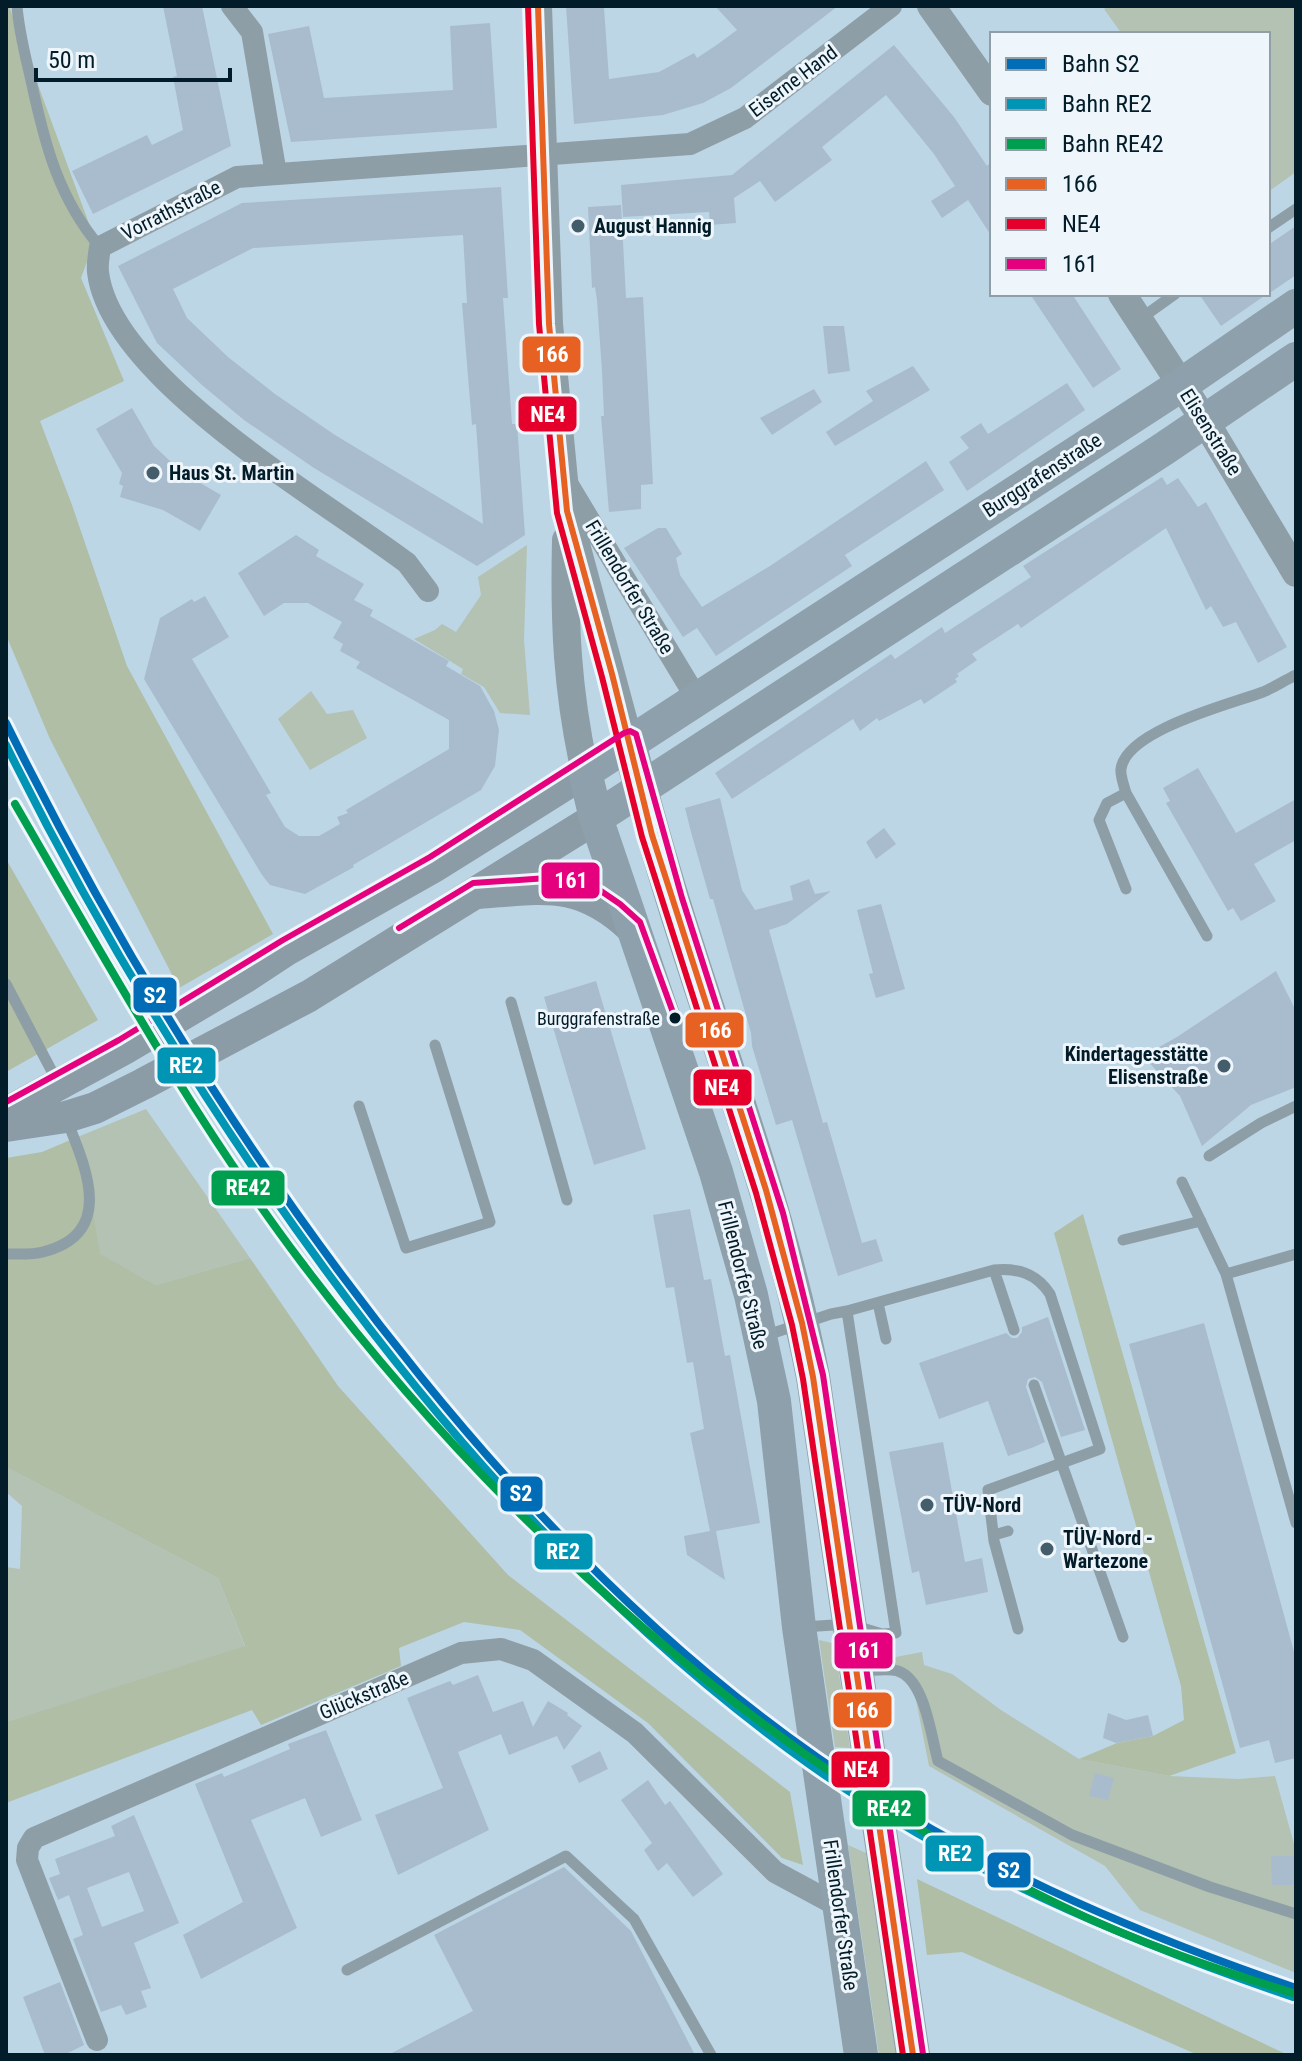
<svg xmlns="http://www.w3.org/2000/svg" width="1302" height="2061" font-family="'Roboto Condensed',sans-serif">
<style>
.green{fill:#b3c2b2}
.forest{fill:#afbea5}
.building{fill:#a9bccd;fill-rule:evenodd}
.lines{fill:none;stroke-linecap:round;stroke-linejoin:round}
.service{stroke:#8e9ea6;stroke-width:11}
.minor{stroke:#8e9ea6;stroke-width:22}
.tertiary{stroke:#8e9ea6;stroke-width:28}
.secondary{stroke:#8b9ca7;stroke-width:32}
.primary{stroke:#8da0ab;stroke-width:34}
.bus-1-casing{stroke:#eef6fb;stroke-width:12}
.bus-2-casing{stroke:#eef6fb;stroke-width:12}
.bus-3-casing{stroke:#eef6fb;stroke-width:12}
.bus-1{stroke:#e66122;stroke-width:6}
.bus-2{stroke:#e4002b;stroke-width:6}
.bus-3{stroke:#e5007d;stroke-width:6}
.rail-1-casing{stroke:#eef6fb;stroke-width:14}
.rail-2-casing{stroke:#eef6fb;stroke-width:14}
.rail-3-casing{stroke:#eef6fb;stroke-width:14}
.rail-1{stroke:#006db6;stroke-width:8}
.rail-2{stroke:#0094b5;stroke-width:8}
.rail-3{stroke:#009f4f;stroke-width:8}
.poi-dot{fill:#435d6b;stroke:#eef6fb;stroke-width:3}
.bus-dot{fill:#021c29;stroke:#eef6fb;stroke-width:3}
.labels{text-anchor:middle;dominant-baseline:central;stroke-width:6;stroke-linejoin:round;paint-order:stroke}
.bus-label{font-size:18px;fill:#021c29;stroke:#eef6fb;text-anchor:end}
.street-label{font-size:20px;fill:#021c29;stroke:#eef6fb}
.poi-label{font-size:20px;font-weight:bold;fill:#021c29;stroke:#eef6fb;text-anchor:start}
.line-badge{stroke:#eef6fb;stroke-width:3}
.badge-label{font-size:22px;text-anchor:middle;font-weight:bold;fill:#fff}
</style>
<rect width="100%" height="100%" fill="#bcd6e6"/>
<path class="green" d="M1109,6H1296V172L1268,192V34H1122L1104,9Z
M527,545L524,640L530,715L500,713L484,687L461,674L463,669L414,639L435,630L442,624L456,632L481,595L478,577Z
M311,691L327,714L353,710L367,738L310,770L278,719Z
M146,1109L250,1258L156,1285L99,1254L80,1136Z
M6,1467L218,1578L245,1647L6,1722V1567L20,1569L22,1506L6,1492Z
M819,1640L832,1643L835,1647L850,1748L835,1747Z
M922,1652L924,1665L952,1674L1001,1710L1079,1759L1169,1776L1238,1779L1275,1776L1296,1851V1973L1140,1910L1105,1866L929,1766L915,1695C909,1681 901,1677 887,1674L885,1659Z
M848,1845L866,1853L896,2055H879Z"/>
<path class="forest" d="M6,6H9L95,240L81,278L124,381L40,421L72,505L127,666L273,934L179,988L50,739L6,635Z
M6,859L98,1020L6,1072Z
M80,1136L100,1254L156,1285L250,1258L338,1386L508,1575L790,1792L803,1865L782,1858L648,1723L520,1630L464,1622L399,1648L401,1666L261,1725L252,1710L6,1803V1722L245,1646L218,1578L6,1467V1158L42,1152Z
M1083,1214L1236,1753L1169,1776L1079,1759L1117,1743L1153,1736L1184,1720L1181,1686L1054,1233Z
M917,1879L1288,2055H1198L962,1952L927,1955Z"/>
<path class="building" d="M163,6H202L231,146L93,214L72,171L147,135L152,145L183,130L173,77L177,76Z
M566,6H602L604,8L609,79L659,72L694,53L697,58L718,44L737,30L715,6H838L731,88L703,103L663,115L574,124Z
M490,23L497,128L291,142L268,34L309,26L324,98L453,90L450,26Z
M894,45L954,117L987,166L989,164L992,168V237L968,200L942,218L931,201L955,186L934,154L886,95L822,147L832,160L775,202L760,181L734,198L736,223L710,225L709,212L623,217L621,185L732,175Z
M501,187L508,298H503L512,424H517L525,535L477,566L314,468L244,420L202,385L157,343L118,266L242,203ZM463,235L467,303H462L472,425L476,424L483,524L335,435L275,394L228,357L187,318L173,289L253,248Z
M621,205L626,298L643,297L653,484L641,485V509L609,512L601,416H604L602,371L597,300L595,287L592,288L588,207Z
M1296,226V275L1268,294V245Z
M1030,294H1072L1121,369L1093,388Z
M1199,294H1267L1221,326Z
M823,326H844L850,371L828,374Z
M913,366L930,390L835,446L826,432L873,401L866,391Z
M1067,383L1085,410L967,491L949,462L969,448L960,437L981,423L988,434Z
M814,389L822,402L772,435L760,418Z
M132,408L154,446L183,473L221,495L200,531L163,510L120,497L123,486L119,484L122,473L96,429Z
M926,461L944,490L845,555L852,566L716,656L697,628L683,637L624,548L658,528H666L682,554L676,558L680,575L702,607L770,566Z
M1162,477L1167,485L1178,478L1198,507L1206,502L1287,647L1258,663L1236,622L1223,627L1211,606L1206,610L1166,528L1021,628L1018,624L972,654L977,660L957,674L959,676L955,679L957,682L924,704L921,699L879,721L877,718L860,731L853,719L732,799L715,773L891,654L895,659L942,627L945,633L1031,577L1023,566Z
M296,535L319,550L316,556L364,584L354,600L373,610L370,616L449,661L446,666L480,686L494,711L499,730L495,766L481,790L353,865L354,867L305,894L270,885L262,875L144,679L160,618L192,599L194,602L205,596L229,637L192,659L271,793L266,795L285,827L299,836H319L340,824L337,817L348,813L346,810L449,749V720L356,668L360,662L340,651L343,644L333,638L342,622L308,603H284L264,616L238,573Z
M1198,768L1236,833L1296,799V840L1254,864L1276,901L1241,921L1233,908L1228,911L1166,803L1170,801L1163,788Z
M720,798L742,890L755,910L793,900L790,886L809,879L815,894L831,891L787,924L769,930L823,1123L827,1122L862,1243L876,1239L883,1261L838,1276L792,1120L776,1125L752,1046L751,1033L713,899H710L691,832L685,808Z
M884,828L896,844L876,859L866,842Z
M881,904L905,989L876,998L869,974L873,973L857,910Z
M1276,971L1296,1011V1087L1251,1105L1202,1146L1180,1096L1143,1056L1177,1037Z
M596,981L646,1149L594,1165L544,997Z
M690,1209L704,1280L711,1279L725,1356L730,1355L760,1523L716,1531L725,1580L687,1555L684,1536L710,1531L690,1433L704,1429L693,1362L687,1363L674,1287L666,1288L653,1215Z
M1048,1317L1085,1430L1061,1437L1042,1382L1035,1377L1028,1379L1026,1387L1045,1442L1034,1447L1008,1456L988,1401L939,1419L919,1363L1006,1333L1012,1338H1017L1022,1332V1327Z
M1204,1323L1296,1659V1758L1275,1763L1269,1740L1240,1748L1129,1344Z
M943,1442L965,1562L982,1558L988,1592L926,1605L919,1571L912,1573L889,1452Z
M478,1675L493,1712L523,1701L533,1727L548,1701L568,1713L567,1715L582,1726L564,1750L557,1736L509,1755L501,1734L458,1752L489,1830L398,1875L375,1815L443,1788L407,1698L450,1681L453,1685Z
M1108,1713L1126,1720L1148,1715L1153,1736L1116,1743L1103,1738Z
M326,1730L362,1820L321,1837L305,1798L251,1820L297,1928L201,1979L183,1935L243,1902L195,1784L222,1773L224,1777L290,1749L288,1744Z
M600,1751L608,1769L579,1783L571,1766Z
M1095,1773L1114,1778L1108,1800L1089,1796Z
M648,1780L665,1805L670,1801L723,1874L693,1897L667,1863L658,1871L644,1850L652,1843L621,1800Z
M134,1815L179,1923L134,1943L151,1988L141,1991L147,2007L126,2015L121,2005L101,2012L73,1939L83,1935L69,1895L58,1900L49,1878L60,1874L55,1859L115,1836L111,1826ZM129,1872L144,1911L102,1927L87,1888Z
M1271,1856H1295L1296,1885H1272Z
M564,1867L631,1931L695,2055H388L473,2011L434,1935Z
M60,1982L84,2045L64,2055H45L23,1997Z"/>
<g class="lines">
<path class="service" d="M17,6C19,33 26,58 32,85C45,145 59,199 100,247
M1268,228L1296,209
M1140,319L1175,294
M1126,793L1107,803L1099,820L1126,889
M1207,936L1126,793C1124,786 1120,775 1121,769C1126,730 1231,704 1263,692C1275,687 1285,680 1296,675
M6,984L58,1083
M511,1002L567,1200
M359,1106L406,1248L490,1222L435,1045
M1209,1156L1261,1123L1296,1106
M1182,1182L1226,1274
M1123,1240L1201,1221
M6,1254C18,1254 32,1255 43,1252C117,1233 85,1166 66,1118
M1296,1254L1226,1274L1296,1523
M994,1270L1014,1330
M878,1303L886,1339
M764,1336L831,1314L847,1311L994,1270C1018,1268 1036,1273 1050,1294L1100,1449L988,1490L994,1541L1018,1629
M1034,1385L1123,1637
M994,1535L1008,1531
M803,1627L849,1624L882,1634L896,1633L847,1311
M860,1671C872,1671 887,1668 898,1671C925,1680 931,1736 938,1761L1072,1835L1210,1887L1296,1914
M347,1970L566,1856L634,1919L711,2055"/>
<path class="minor" d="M232,6L252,32L276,174
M565,480L697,699
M428,591L407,563C325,501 110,378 98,272C97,264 99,255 100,247L237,177L690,144L745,118L891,6
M97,2040L27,1860L28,1848L34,1838L461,1653L501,1649L533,1660L635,1733L775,1872L840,1907"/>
<path class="tertiary" d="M538,6L549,324L567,511L629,741
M931,6L992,92
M1122,294L1205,421L1296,573
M566,540C564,623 567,690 585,772"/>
<path class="secondary" d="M479,893C545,888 580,879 632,928
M6,1113L124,1049L247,976L288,949L435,866L585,772
M6,1126L66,1117L95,1108L143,1084L309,996L596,818"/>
<path class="primary" d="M629,741C679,956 771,1160 813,1377L913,2055
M596,818L1165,448L1296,359
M861,2055L799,1627L774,1401L751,1295L716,1172L596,818L585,772L1181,385L1296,306"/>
<defs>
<path id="bus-1" d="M538,6L549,324L567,511L612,674L652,835L766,1190L802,1323L813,1377L913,2055"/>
<path id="bus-2" d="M528,6L539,324L557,513L602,677L642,837L756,1193L792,1325L803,1379L903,2055"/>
<path id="bus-3" d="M399,928L473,883L548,878L577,881L601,891L620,904L640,922L675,1018
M6,1102L119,1040L283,940L430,857L624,733L630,731L636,734L682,898L783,1213L823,1375L923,2054"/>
</defs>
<use href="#bus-1" class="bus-1-casing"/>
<use href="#bus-2" class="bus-2-casing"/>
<use href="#bus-3" class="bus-3-casing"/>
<use href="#bus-1" class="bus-1"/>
<use href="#bus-2" class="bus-2"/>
<use href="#bus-3" class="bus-3"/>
<defs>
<path id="rail-1" d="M6,723C121,955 257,1175 421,1377C536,1519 667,1653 818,1758C965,1860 1127,1930 1296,1988"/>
<path id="rail-2" d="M6,745C82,899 168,1044 265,1185C416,1404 592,1609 809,1764C957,1869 1123,1939 1293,1997"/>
<path id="rail-3" d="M15,804C105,959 193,1119 302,1263C499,1524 764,1762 1060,1905C1135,1942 1216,1969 1296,1994"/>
</defs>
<use href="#rail-1" class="rail-1-casing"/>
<use href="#rail-2" class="rail-2-casing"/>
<use href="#rail-3" class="rail-3-casing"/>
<use href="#rail-1" class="rail-1"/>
<use href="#rail-2" class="rail-2"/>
<use href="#rail-3" class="rail-3"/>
</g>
<g class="poi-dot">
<circle cx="578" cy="226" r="8"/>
<circle cx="153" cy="473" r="8"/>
<circle cx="1224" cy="1066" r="8"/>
<circle cx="927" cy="1505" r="8"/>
<circle cx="1047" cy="1549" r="8"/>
</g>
<circle class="bus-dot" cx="675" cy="1018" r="7"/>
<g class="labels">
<g class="bus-label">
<text x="660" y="1018">Burggrafenstraße</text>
</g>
<g class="street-label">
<text transform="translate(793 81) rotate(-37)">Eiserne Hand</text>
<text transform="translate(171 210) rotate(-27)">Vorrathstraße</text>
<text transform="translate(1211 432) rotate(58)">Elisenstraße</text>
<text transform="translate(1042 475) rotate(-33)">Burggrafenstraße</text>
<text transform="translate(630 587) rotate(59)">Frillendorfer Straße</text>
<text transform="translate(743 1275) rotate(76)">Frillendorfer Straße</text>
<text transform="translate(364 1695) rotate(-23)">Glückstraße</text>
<text transform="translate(841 1915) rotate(82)">Frillendorfer Straße</text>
</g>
<g class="poi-label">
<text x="594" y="226">August Hannig</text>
<text x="169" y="473">Haus St. Martin</text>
<text x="1208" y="1054" text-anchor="end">Kindertagesstätte<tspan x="1208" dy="23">Elisenstraße</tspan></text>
<text x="943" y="1505">TÜV-Nord</text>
<text x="1063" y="1538">TÜV-Nord -<tspan x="1063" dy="23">Wartezone</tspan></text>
</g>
</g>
<g class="line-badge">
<rect x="521" y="335" width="61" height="39" rx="8" fill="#e66122"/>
<rect x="517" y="395" width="61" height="38" rx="8" fill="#e4002b"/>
<rect x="540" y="861" width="61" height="39" rx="8" fill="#e5007d"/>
<rect x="132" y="976" width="46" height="38" rx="8" fill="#006db6"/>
<rect x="684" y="1011" width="61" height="38" rx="8" fill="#e66122"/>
<rect x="156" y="1046" width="61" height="39" rx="8" fill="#0094b5"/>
<rect x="692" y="1068" width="61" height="39" rx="8" fill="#e4002b"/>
<rect x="210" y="1169" width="76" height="38" rx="8" fill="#009f4f"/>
<rect x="499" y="1475" width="45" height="38" rx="8" fill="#006db6"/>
<rect x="533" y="1532" width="61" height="39" rx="8" fill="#0094b5"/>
<rect x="833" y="1631" width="61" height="39" rx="8" fill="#e5007d"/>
<rect x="832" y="1691" width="61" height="38" rx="8" fill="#e66122"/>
<rect x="830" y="1750" width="61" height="39" rx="8" fill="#e4002b"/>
<rect x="851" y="1789" width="76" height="39" rx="8" fill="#009f4f"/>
<rect x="924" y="1834" width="61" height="39" rx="8" fill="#0094b5"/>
<rect x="986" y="1851" width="46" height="38" rx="8" fill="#006db6"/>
</g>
<g class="badge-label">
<text x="552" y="362">166</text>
<text x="548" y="422">NE4</text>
<text x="571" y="888">161</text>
<text x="155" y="1003">S2</text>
<text x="715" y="1038">166</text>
<text x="186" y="1073">RE2</text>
<text x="722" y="1095">NE4</text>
<text x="248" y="1195">RE42</text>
<text x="521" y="1501">S2</text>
<text x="563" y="1559">RE2</text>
<text x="864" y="1658">161</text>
<text x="862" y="1718">166</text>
<text x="861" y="1777">NE4</text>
<text x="889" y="1816">RE42</text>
<text x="955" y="1861">RE2</text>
<text x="1009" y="1878">S2</text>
</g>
<rect width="1302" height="2061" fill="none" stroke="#021c29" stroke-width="16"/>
<rect x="990" y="32" width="280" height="264" fill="#eef6fb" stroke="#909fa7" stroke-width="2"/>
<rect x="1006" y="58" width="40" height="12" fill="#006db6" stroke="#909fa7" stroke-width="2"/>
<text x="1062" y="72" font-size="24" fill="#021c29">Bahn S2</text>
<rect x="1006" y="98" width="40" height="12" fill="#0094b5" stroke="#909fa7" stroke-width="2"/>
<text x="1062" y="112" font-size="24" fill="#021c29">Bahn RE2</text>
<rect x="1006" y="138" width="40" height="12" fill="#009f4f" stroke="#909fa7" stroke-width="2"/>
<text x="1062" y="152" font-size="24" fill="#021c29">Bahn RE42</text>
<rect x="1006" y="178" width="40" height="12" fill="#e66122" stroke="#909fa7" stroke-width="2"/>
<text x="1062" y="192" font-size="24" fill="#021c29">166</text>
<rect x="1006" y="218" width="40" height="12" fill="#e4002b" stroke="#909fa7" stroke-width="2"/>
<text x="1062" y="232" font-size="24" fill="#021c29">NE4</text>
<rect x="1006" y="258" width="40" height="12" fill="#e5007d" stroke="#909fa7" stroke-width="2"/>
<text x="1062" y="272" font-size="24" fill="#021c29">161</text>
<path d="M36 68v12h194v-12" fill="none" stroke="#021c29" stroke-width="4"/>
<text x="48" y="68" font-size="24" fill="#021c29" stroke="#eef6fb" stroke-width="6" paint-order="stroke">50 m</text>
</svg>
